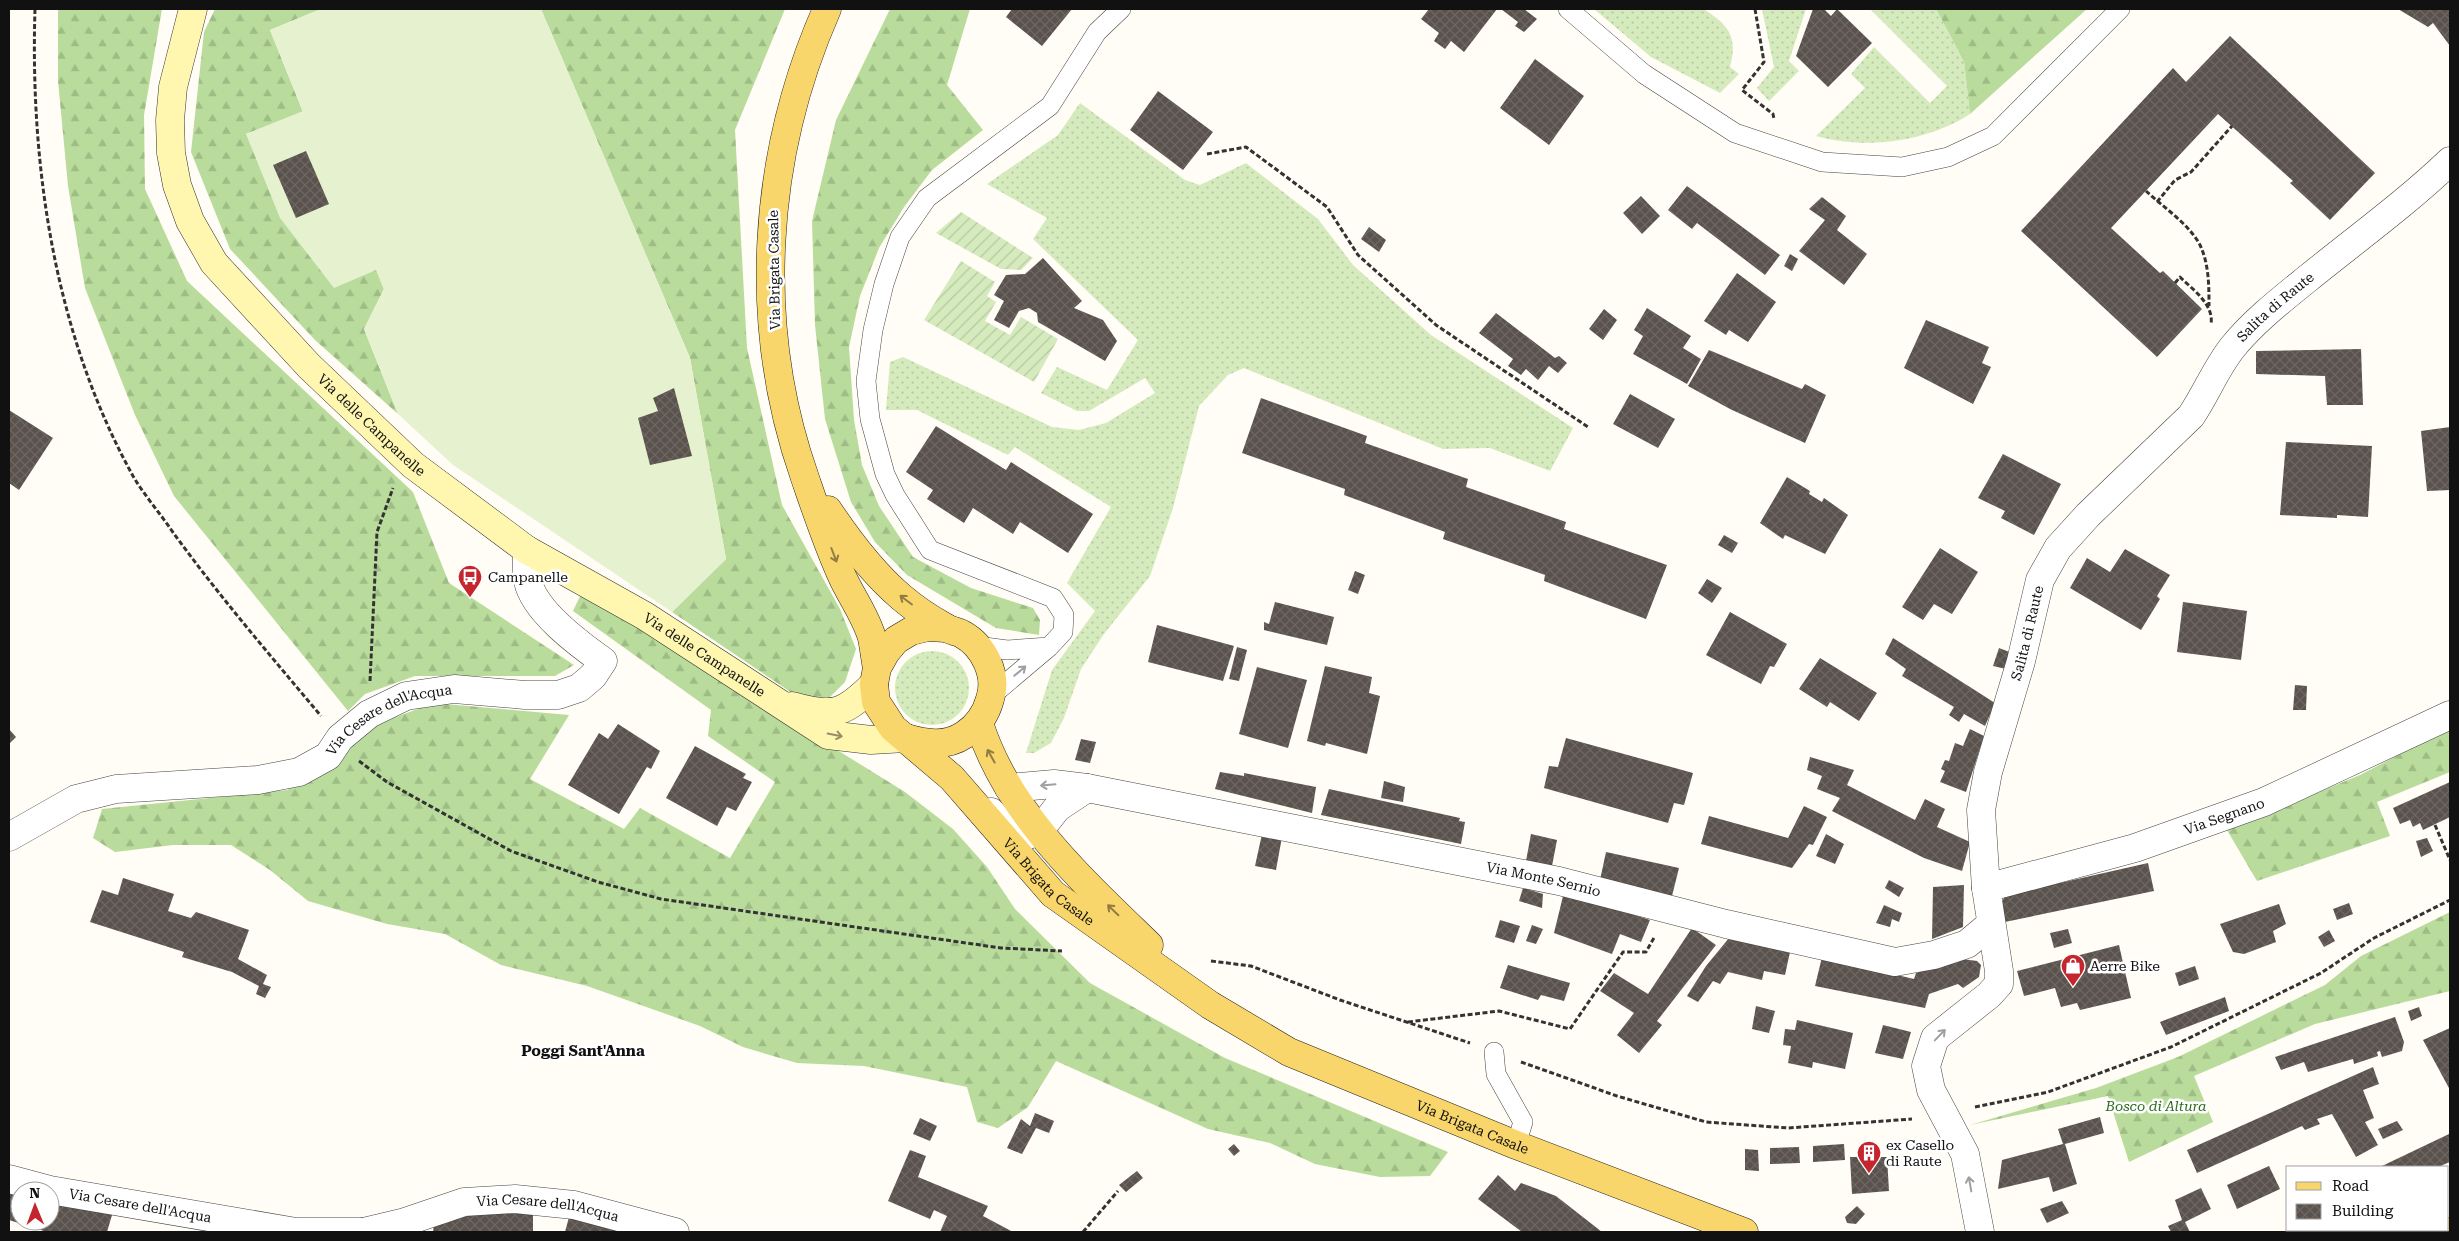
<svg xmlns="http://www.w3.org/2000/svg" width="2459" height="1241" font-family="'Roboto Serif',serif">
<style>
.grass{fill:url(#grass-dots)}
.forest{fill:url(#forest-firs)}
.garden{fill:url(#garden-furrows)}
.pitch{fill:#e6f2cf}
.building{fill:url(#building-cross-hatch)}
.lines{fill:none;stroke-linecap:round;stroke-linejoin:round}
.lane-casing{stroke:#444;stroke-width:20}
.street-casing{stroke:#444;stroke-width:29}
.secondary-casing{stroke:#333;stroke-width:29}
.primary-casing{stroke:#222;stroke-width:29}
.path{stroke:#333;stroke-width:3;stroke-dasharray:5 2.5;stroke-linecap:butt}
.lane{stroke:#fff;stroke-width:19}
.street{stroke:#fff;stroke-width:28}
.secondary{stroke:#fff6b0;stroke-width:28}
.primary{stroke:#f9d66b;stroke-width:28}
.oneway{stroke:#917d42}
.oneway2{stroke:#a0a0a0}
.oneway3{stroke:#948f68}
.labels{text-anchor:middle;dominant-baseline:central;stroke-width:5;stroke-linejoin:round;paint-order:stroke}
.street-label{font-size:14px;fill:#111;stroke:#fff}
.poi-label{font-size:14px;fill:#111;stroke:#fff;text-anchor:start}
.park-label{font-size:14px;font-style:italic;fill:#2f6b1f;stroke:#fff}
.neighbourhood-label{font-size:15px;font-weight:bold;fill:#111;stroke:#fff}
</style>
<defs>
<pattern id="grass-dots" width="8" height="8" patternUnits="userSpaceOnUse" patternTransform="scale(1.25)"><rect width="8" height="8" fill="#d5ebbd"/><path d="M2 2h.1M6 6h.1" fill="none" stroke="#b6c8a1" stroke-width="1.8" stroke-linecap="round"/></pattern>
<pattern id="forest-firs" width="22" height="20" patternUnits="userSpaceOnUse" patternTransform="scale(1.25)"><rect width="22" height="20" fill="#b9dc9c"/><path d="M5 1l3.5 6h-7zM16 11l3.5 6h-7z" fill="#9ebc85"/></pattern>
<pattern id="garden-furrows" width="10" height="10" patternUnits="userSpaceOnUse" patternTransform="scale(1.25)"><rect width="10" height="10" fill="#d5ebbd"/><path d="M-1 1l2-2M0 10L10 0M9 11l2-2" fill="none" stroke="#b6c8a1"/></pattern>
<pattern id="building-cross-hatch" width="8" height="8" patternUnits="userSpaceOnUse" patternTransform="scale(1.25)"><rect width="8" height="8" fill="#5a524d"/><path d="M0 0l8 8M0 8l8-8" fill="none" stroke="#6d6662"/></pattern>
</defs>
<rect width="100%" height="100%" fill="#fffdf5"/>
<path class="grass" d="M1594,9H1704C1729,26 1738,36 1730,67L1739,74L1720,93L1651,57Z
M1762,9H1806L1789,61L1799,71L1769,101L1757,88L1774,67Z
M1870,9H1936L1964,60L1970,114C1927,142 1865,150 1816,136L1865,88L1851,74L1874,47L1930,103L1947,86Z
M1080,103L1185,180L1200,185L1246,163L1318,219L1353,265L1431,335L1573,428L1550,471L1490,448L1443,449L1244,368L1228,375L1199,406L1173,508L1150,576L1104,634L1081,669L1064,718L1051,743L1034,753H1026L1052,670L1095,611L1067,583L1111,507L1015,447L1008,455L917,410H886L890,362L903,357L1052,427L1079,430L1106,423L1155,393L1145,378L1089,411H1077L1041,393L1057,367L1107,390L1138,340L1033,239L1047,218L987,184L1058,135Z
M895 688a37 37 0 1 1 74 0a37 37 0 1 1-74 0Z"/>
<path class="forest" d="M58,9H162L144,115L145,189L187,281L413,492L449,583L574,665L555,676H415L365,694L348,711L174,496L135,415L85,288L68,186L58,81Z
M215,9H321L270,30L303,112L246,134L380,268L387,283L364,329L398,414L315,340L230,249L191,152L204,32Z
M541,9H785L735,130L747,348L782,505L840,609L856,649L845,682L826,701L795,695L672,612L726,559L690,358Z
M890,9H970L947,85L983,130L932,170L904,207L879,248L860,296L849,347L854,420L862,465L879,506L913,557L971,588L1033,608L1040,620L1039,635L996,628L907,575L875,542L851,502L825,419L815,325L812,221L836,120Z
M1936,9H2087L1970,114L1964,61Z
M582,592L905,792L953,829L987,867L1015,909L1090,983L1225,1058L1448,1152L1430,1176L1380,1177L1315,1164L1270,1143L1208,1129L1056,1061L1028,1107L998,1128L977,1122L967,1087L864,1066L797,1063L743,1047L700,1026L587,986L501,965L445,934L387,924L308,901L270,870L231,845H173L115,852L93,838L102,809L287,790L331,764L374,725L434,703L569,715L530,779L624,829L640,808L730,858L775,782L708,736L711,710L573,611Z
M2450,728V772L2377,802L2390,836L2257,881L2227,830L2360,775Z
M2450,912V991L2315,1024L2194,1076L2213,1122L2129,1162L2108,1096L1970,1125L2096,1088L2178,1057L2325,985L2361,956Z"/>
<path class="garden" d="M961,212L1033,258L1021,270L1001,269L936,233Z
M961,261L995,282L987,296L996,302L985,321L1010,335L1021,317L1058,339L1034,382L924,320Z"/>
<path class="pitch" d="M321,9H541L690,358L726,559L672,612L453,465L398,414L364,329L384,290L376,270L334,288L280,218L246,134L303,111L270,30Z"/>
<path class="building" d="M1012,9H1072L1042,46L1006,17Z
M1429,9H1497L1464,52L1451,41L1445,49L1434,41L1439,33L1421,19Z
M1501,9H1524L1537,19L1524,32L1515,26L1518,22Z
M1813,9H1824L1831,16L1837,9L1872,43L1828,87L1796,56Z
M2398,9H2450V46L2433,23L2428,27Z
M2230,36L2375,173L2330,220L2290,183L2293,181L2218,114L2111,228L2160,273L2163,271L2202,309L2157,357L2021,231L2173,68L2186,82Z
M1535,59L1584,96L1549,145L1500,108Z
M1158,91L1213,132L1183,170L1130,130Z
M306,151L329,204L296,218L273,165Z
M1687,186L1780,255L1765,275L1697,223L1692,229L1668,210Z
M1641,196L1660,216L1642,234L1623,213Z
M1822,197L1846,216L1837,230L1867,254L1844,285L1799,251L1825,220L1809,209Z
M1369,227L1386,240L1379,252L1361,239Z
M1790,254L1798,259L1792,271L1784,266Z
M1043,258L1082,301L1074,308L1103,320L1117,341L1105,361L1038,322L1037,313L1029,308L1019,311L1009,328L994,320L1004,301L994,295L1006,275L1025,274Z
M1737,273L1776,302L1748,342L1729,330L1726,335L1704,321Z
M1647,308L1691,336L1683,348L1701,359L1687,384L1633,354L1643,336L1634,330Z
M1604,309L1617,320L1603,340L1589,329Z
M1496,313L1555,358L1559,356L1567,363L1558,373L1549,366L1538,380L1526,369L1521,375L1508,366L1513,359L1479,333Z
M1926,320L1989,347L1982,363L1991,367L1973,404L1904,368Z
M2361,349L2363,405H2327L2325,376L2256,374V351Z
M1709,350L1802,389L1805,384L1826,395L1805,443L1730,409L1688,386Z
M674,388L692,456L650,465L638,418L658,411L653,398Z
M1630,394L1675,419L1658,448L1613,424Z
M1261,398L1367,436L1365,443L1468,479L1466,487L1566,522L1564,529L1667,565L1646,619L1544,581L1545,575L1443,539L1445,532L1344,495L1345,489L1242,453Z
M9,410L53,438L19,490L9,483Z
M936,426L1006,470L1011,462L1093,514L1068,553L1020,522L1013,534L973,508L964,523L927,499L933,490L906,472Z
M2450,427V490L2427,491L2421,431Z
M2286,442L2372,446L2368,517L2337,515V518L2280,515Z
M2003,454L2061,484L2034,535L2001,518L2005,511L1978,498Z
M1787,477L1810,491L1809,494L1822,502L1824,498L1848,515L1825,554L1785,535L1783,539L1760,523Z
M1724,535L1738,543L1732,553L1718,545Z
M1940,548L1978,572L1952,614L1934,604L1923,620L1902,607Z
M2125,549L2170,575L2157,596L2160,599L2141,630L2070,588L2087,558L2110,572Z
M1355,571L1365,575L1358,594L1348,590Z
M1707,579L1722,588L1712,603L1698,593Z
M1275,602L1334,617L1327,645L1264,630V622L1269,624Z
M2183,602L2247,611L2241,660L2177,652Z
M1730,612L1787,644L1774,667L1770,666L1761,684L1706,655Z
M1157,625L1234,646L1223,681L1148,662Z
M1893,638L1995,703L1985,726L1964,714L1959,722L1949,715L1954,707L1902,676L1906,669L1885,654Z
M1237,647L1247,650L1239,681L1229,679Z
M1999,648L2012,653L2006,669L1993,666Z
M1820,658L1877,693L1859,721L1830,702L1827,707L1799,689Z
M1325,666L1372,677L1369,693L1380,696L1367,754L1326,743L1325,746L1307,741Z
M1257,667L1307,680L1288,748L1239,734Z
M2295,685L2307,686L2306,710H2293Z
M618,724L660,751L651,769L647,767L619,814L568,785L599,733L608,739Z
M9,729L16,737L9,744Z
M1970,729L1984,736L1966,792L1940,782L1945,771L1941,769L1945,760L1949,761L1955,743L1963,746Z
M1566,738L1693,773L1684,805L1674,803L1668,823L1544,788L1549,766L1558,767Z
M1081,739L1096,742L1090,763L1075,760Z
M695,746L746,774L743,778L752,782L736,811L727,807L717,826L666,798Z
M1810,757L1854,770L1847,785L1915,820L1925,799L1945,809L1937,827L1970,842L1962,871L1924,858L1832,811L1840,798L1817,789L1822,776L1807,770Z
M1220,772L1244,776V773L1316,787L1312,813L1215,789Z
M1384,781L1405,787L1403,802L1381,798Z
M2450,782V817L2423,830L2420,823L2413,827L2410,820L2400,824L2393,808Z
M1329,789L1460,818L1459,821L1465,822L1461,844L1321,815Z
M1804,806L1827,817L1813,845L1809,844L1792,868L1701,844L1709,816L1788,838Z
M1262,834L1282,837L1276,870L1255,866Z
M1531,834L1557,840L1552,866L1526,861Z
M1826,834L1844,844L1835,864L1816,856Z
M2427,838L2433,851L2421,857L2416,841Z
M1606,852L1679,868L1672,896L1600,880Z
M2148,863L2154,891L2000,923L1996,911L2006,895Z
M123,878L174,894L168,911L191,918L196,912L249,930L238,959L267,975L263,984L271,987L265,998L256,994L259,986L232,972L182,957L184,952L90,922L102,890L118,895Z
M1889,880L1904,888L1899,897L1885,888Z
M1964,885L1963,927L1932,939L1933,887Z
M1523,888L1543,894L1542,908L1519,901Z
M1564,892L1650,920L1641,942L1620,934L1612,954L1554,933Z
M2349,903L2353,914L2337,920L2333,909Z
M2279,904L2286,924L2273,931L2276,942L2244,954L2233,952L2220,924Z
M1884,905L1902,913L1899,922L1892,919L1890,927L1876,923Z
M1500,920L1520,926L1514,943L1495,937Z
M1532,925L1543,929L1536,944L1526,941Z
M1692,928L1716,945L1657,1021L1662,1025L1639,1053L1617,1035L1634,1013L1600,991L1614,973L1648,994Z
M2068,929L2072,943L2054,948L2050,933Z
M2329,930L2335,941L2324,947L2318,937Z
M1729,938L1790,952L1785,975L1764,971L1762,980L1728,972L1720,984L1713,981L1698,1002L1687,996L1706,966Z
M2119,945L2131,998L2080,1010L2077,1003L2061,1007L2055,988L2024,996L2017,971Z
M1822,957L1914,979L1916,973L1962,959L1977,961L1981,965L1979,977L1963,988L1958,984L1929,994L1925,1008L1815,986Z
M1508,965L1570,983L1564,1001L1541,995L1538,1000L1500,988Z
M2195,966L2199,979L2179,986L2175,973Z
M2225,997L2229,1011L2166,1035L2160,1022Z
M1756,1006L1775,1011L1769,1033L1752,1029Z
M2419,1007L2422,1016L2411,1021L2408,1011Z
M2395,1017L2404,1042L2402,1051L2382,1057L2380,1051L2377,1052L2378,1056L2354,1064L2353,1059L2308,1072L2304,1062L2281,1070L2275,1057Z
M1797,1020L1853,1033L1845,1069L1813,1062L1812,1068L1788,1063L1791,1046L1783,1045L1785,1029L1795,1030Z
M1883,1025L1911,1032L1903,1059L1875,1053Z
M2450,1028V1090L2423,1040Z
M2373,1067L2379,1084L2363,1090L2374,1118L2365,1122L2378,1145L2356,1157L2332,1114L2317,1119L2320,1124L2305,1130L2302,1126L2197,1173L2187,1150Z
M1035,1113L1054,1121L1049,1133L1036,1128L1022,1154L1007,1148L1021,1119L1030,1126Z
M2100,1117L2104,1133L2065,1144L2077,1184L2053,1192L2049,1177L1998,1189L2002,1160L2063,1144L2058,1129Z
M920,1118L937,1126L930,1141L913,1134Z
M2397,1121L2403,1130L2383,1139L2378,1129Z
M2449,1134L2450,1162L2438,1167L2382,1166Z
M1234,1144L1240,1151L1234,1156L1228,1149Z
M1844,1144L1845,1160L1813,1162V1146Z
M1799,1147L1800,1163L1770,1164V1148Z
M1745,1149L1758,1150L1759,1171L1745,1170Z
M910,1150L926,1156L918,1177L988,1206L983,1216L1013,1232H940L947,1216L934,1210L930,1219L888,1201Z
M1850,1157H1887L1889,1191L1852,1194Z
M2269,1166L2280,1189L2237,1209L2227,1185Z
M1137,1171L1143,1178L1126,1192L1119,1185Z
M1498,1175L1515,1191L1521,1183L1556,1196L1602,1232H1522L1478,1199Z
M2201,1188L2211,1209L2185,1222L2190,1232H2171L2168,1226L2182,1220L2175,1200Z
M9,1191L20,1195V1221H50V1205L56,1207L59,1200L112,1215L107,1232H47L9,1220Z
M2062,1201L2069,1213L2047,1223L2040,1209Z
M1857,1206L1865,1214L1856,1224L1847,1223L1845,1217Z
M533,1209V1232H433L435,1217Z
M569,1217L631,1232H565Z"/>
<g class="lines">
<defs>
<path id="lane" d="M1568,9L1644,74L1735,133L1822,162L1902,167L1948,157L1993,136L2120,9
M977,646L1007,650L1049,647
M991,696L1049,647L1063,632L1064,615L1053,598L930,550L895,495L885,474L870,419L866,381L873,330L884,284L900,237L927,198L1050,106L1097,32L1121,9
M1494,1052L1496,1074L1523,1122L1516,1145"/>
<g id="street">
<path id="s1" d="M1009,788L1054,784L1087,788L1559,881L1726,924L1895,962L1934,955L1967,944L1991,924"/>
<path d="M991,812L1007,831L1025,836L1039,831L1057,808L1087,788"/>
<path id="s2" d="M9,837L76,799L116,789L258,780L299,772L328,756L340,738L369,714L406,696L454,689L525,695H558L579,688L593,676L603,661C579,644 534,611 528,581C526,571 527,560 527,550"/>
<path id="s3" d="M1986,888L2135,848L2264,802L2450,715"/>
<path id="s4" d="M9,1179L50,1190L296,1232H362"/>
<path id="s5" d="M363,1232L405,1222L464,1202L515,1199L574,1205L675,1232"/>
<path id="s6" d="M1980,1232L1965,1154L1931,1090L1926,1066L1935,1038L1989,995L1999,984V971L1986,888L1981,810L1988,772L2021,661L2040,580L2058,548L2088,515L2191,416C2206,394 2215,370 2232,348C2253,322 2281,300 2307,279C2355,240 2405,204 2450,161"/>
</g>
<g id="secondary">
<path id="s7" d="M193,9L173,87L170,120L171,153L177,185L190,221L214,263L309,366L413,465L527,550L645,616L828,735L871,740L906,738"/>
<path d="M792,706C834,718 844,714 874,684"/>
</g>
<g id="primary">
<path d="M827,9C762,156 751,325 805,478C816,510 827,543 841,574C850,595 866,616 872,638C874,648 875,658 877,668"/>
<path d="M828,510C848,540 874,574 901,597C914,608 930,619 945,627C950,631 957,631 962,634C984,646 998,675 990,699C986,714 978,726 964,735C946,747 926,744 906,738"/>
<path id="s8" d="M946,628L928,627L911,631L896,640L886,652L877,668L874,684L876,702L893,728L952,778L1053,894L1210,1005L1289,1052L1516,1145L1744,1232"/>
<path d="M979,723C1007,813 1083,881 1149,945"/>
<path d="M2449,1232H2450"/>
</g>
</defs>
<use href="#lane" class="lane-casing"/>
<use href="#street" class="street-casing"/>
<use href="#secondary" class="secondary-casing"/>
<use href="#primary" class="primary-casing"/>
<path class="path" d="M35,9C30,168 55,335 133,476C144,495 160,513 172,531C219,596 270,655 321,716
M1755,9L1764,62L1742,90L1773,114L1774,119
M1207,154L1246,147L1327,207L1358,255L1436,325L1588,427
M2146,191C2163,207 2189,224 2200,245C2209,264 2209,286 2209,306
M2157,202L2175,180L2191,172L2232,126
M2175,283L2180,277C2193,290 2214,304 2211,324
M370,681L377,532L393,488
M359,761L387,782L511,851L598,882L661,899L1001,948L1062,951
M2435,825L2450,860
M1211,961L1251,966L1340,1000L1470,1043
M1408,1022L1499,1011L1570,1029L1623,952H1646L1655,936
M1521,1062L1617,1096L1706,1122L1788,1128L1912,1119
M1975,1107L2048,1092L2171,1047L2321,973L2374,938L2450,900
M1083,1232L1118,1191"/>
<use href="#lane" class="lane"/>
<use href="#street" class="street"/>
<use href="#secondary" class="secondary"/>
<use href="#primary" class="primary"/>
</g>
<defs><path id="oneway-shaft" d="M-6 0H5M1.5-3L5.5 0L1.5 3" fill="none" stroke-width="1.6" stroke-linecap="round" stroke-linejoin="round" transform="scale(1.25)"/></defs>
<g class="oneway">
<use href="#oneway-shaft" transform="translate(834 555) rotate(69)"/>
<use href="#oneway-shaft" transform="translate(906 600) rotate(-143)"/>
<use href="#oneway-shaft" transform="translate(991 756) rotate(-119)"/>
<use href="#oneway-shaft" transform="translate(1113 910) rotate(-136)"/>
</g>
<g class="oneway2">
<use href="#oneway-shaft" transform="translate(1020 671) rotate(-40)"/>
<use href="#oneway-shaft" transform="translate(1048 785) rotate(175)"/>
<use href="#oneway-shaft" transform="translate(1940 1035) rotate(-46)"/>
<use href="#oneway-shaft" transform="translate(1970 1184) rotate(-100)"/>
</g>
<use class="oneway3" href="#oneway-shaft" transform="translate(835 735) rotate(11)"/>
<defs>
<symbol id="bus-pin" viewBox="-11 -11 22 30"><path d="M0 17L-7.5 6A9.5 9.5 0 1 1 7.5 6Z" fill="#c4262e" stroke="#fff"/><path d="M-5-6H5V4H4V6H2V4H-2V6H-4V4H-5ZM-3.5-4V0h7V-4ZM-3.5 1.2v1.5H-2V1.2ZM2 1.2v1.5H3.5V1.2Z" fill="#fff"/></symbol>
<symbol id="shop-pin" viewBox="-11 -11 22 30"><path d="M0 17L-7.5 6A9.5 9.5 0 1 1 7.5 6Z" fill="#c4262e" stroke="#fff"/><path d="M-5-2.5h2.3a2.7 3.5 0 0 1 5.4 0H5L5.5 6h-11ZM-1.5-2.5h3a1.5 2.3 0 0 0-3 0Z" fill="#fff"/></symbol>
<symbol id="building-pin" viewBox="-11 -11 22 30"><path d="M0 17L-7.5 6A9.5 9.5 0 1 1 7.5 6Z" fill="#c4262e" stroke="#fff"/><path d="M-4-6H4V6H1V3H-1V6H-4ZM-2.5-4.3h1.7v1.8h-1.7ZM.8-4.3h1.7v1.8H.8ZM-2.5-1h1.7V.8h-1.7ZM.8-1h1.7V.8H.8Z" fill="#fff"/></symbol>
</defs>
<g fill-rule="evenodd">
<use href="#bus-pin" x="456" y="563" width="28" height="38"/>
<use href="#shop-pin" x="2059" y="952" width="28" height="38"/>
<use href="#building-pin" x="1855" y="1139" width="28" height="38"/>
</g>
<g class="labels">
<g class="street-label">
<text transform="translate(774 270) rotate(-91)">Via Brigata Casale</text>
<text stroke="none"><textPath href="#s6" startOffset="1066">Salita di Raute</textPath></text>
<text stroke="none"><textPath href="#s7" startOffset="492">Via delle Campanelle</textPath></text>
<text stroke="none"><textPath href="#s6" startOffset="648">Salita di Raute</textPath></text>
<text stroke="none"><textPath href="#s7" startOffset="898">Via delle Campanelle</textPath></text>
<text stroke="none"><textPath href="#s2" startOffset="410">Via Cesare dell'Acqua</textPath></text>
<text stroke="none"><textPath href="#s3" startOffset="249">Via Segnano</textPath></text>
<text stroke="none"><textPath href="#s1" startOffset="544">Via Monte Sernio</textPath></text>
<text stroke="none"><textPath href="#s8" startOffset="372">Via Brigata Casale</textPath></text>
<text stroke="none"><textPath href="#s8" startOffset="866">Via Brigata Casale</textPath></text>
<text stroke="none"><textPath href="#s4" startOffset="134">Via Cesare dell'Acqua</textPath></text>
<text stroke="none"><textPath href="#s5" startOffset="190">Via Cesare dell'Acqua</textPath></text>
</g>
<g class="poi-label">
<text x="488" y="577">Campanelle</text>
<text x="2090" y="966">Aerre Bike</text>
<text x="1886" y="1145">ex Casello<tspan x="1886" dy="16">di Raute</tspan></text>
</g>
<g class="park-label">
<text x="2156" y="1106">Bosco di Altura</text>
</g>
<g class="neighbourhood-label">
<text x="583" y="1051">Poggi Sant'Anna</text>
</g>
</g>
<rect width="2459" height="1241" fill="none" stroke="#111111" stroke-width="20"/>
<rect x="2286" y="1166" width="162" height="65" fill="#ffffff" stroke="#a0a0a0"/>
<rect x="2296" y="1182" width="25" height="8" fill="#f9d66b" stroke="#a0a0a0"/>
<text x="2332" y="1191" font-size="15" fill="#111111">Road</text>
<rect x="2296" y="1204" width="25" height="15" fill="url(#building-cross-hatch)" stroke="#a0a0a0"/>
<text x="2332" y="1216" font-size="15" fill="#111111">Building</text>
<g transform="translate(35 1206) rotate(359)"><circle r="24" fill="#ffffff" stroke="#a0a0a0"/>
<path d="M0-4L9 19L0 12L-9 19Z" fill="#c4262e"/>
<text y="-8" font-size="14" font-weight="bold" text-anchor="middle" fill="#111111">N</text>
</g>
</svg>
